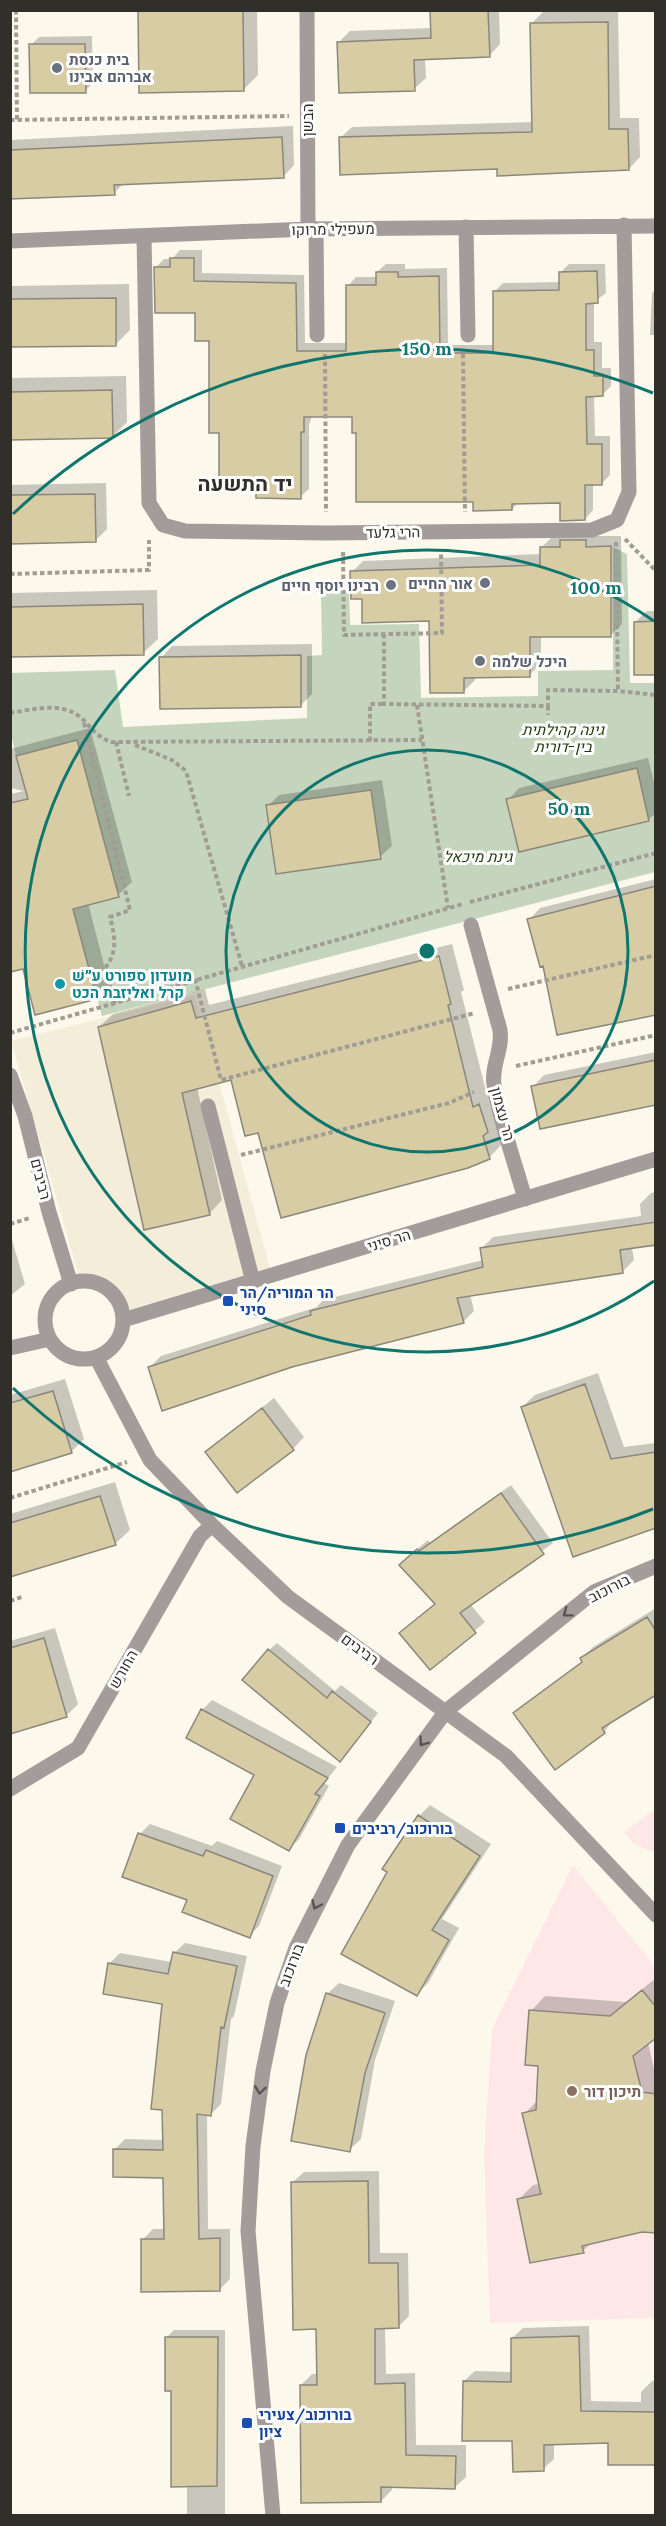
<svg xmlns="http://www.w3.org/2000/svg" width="666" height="2526" font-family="Lora,Heebo,serif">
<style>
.built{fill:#f3edd9}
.education{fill:#fee8e7}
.green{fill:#c5d4bd}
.shadow{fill:#0003}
.building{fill:#d8cca4;stroke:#8b877b;stroke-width:1.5}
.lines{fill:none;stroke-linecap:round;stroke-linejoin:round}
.path{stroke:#a19d94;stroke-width:4;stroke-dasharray:4.5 3;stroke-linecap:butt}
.service{stroke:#a39c9b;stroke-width:15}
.minor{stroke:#a39c9b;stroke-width:15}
.oneway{stroke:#595552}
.ring{fill:none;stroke:#0f766e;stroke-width:3}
.worship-dot{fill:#6b7280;stroke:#fff;stroke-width:2}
.culture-dot{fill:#0f9aa8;stroke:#fff;stroke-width:2}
.transit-dot{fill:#1a4fb4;stroke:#fff;stroke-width:2}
.education-dot{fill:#8d6e63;stroke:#fff;stroke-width:2}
.labels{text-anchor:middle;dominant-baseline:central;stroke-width:6;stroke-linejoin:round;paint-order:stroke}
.worship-label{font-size:15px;font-weight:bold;fill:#5b616d;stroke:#fff;text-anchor:start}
.street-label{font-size:15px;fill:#312f2a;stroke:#fff}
.park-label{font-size:15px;font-style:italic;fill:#203d09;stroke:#fff}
.culture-label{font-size:15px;font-weight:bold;fill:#0d838f;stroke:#fff;text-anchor:start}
.transit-label{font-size:15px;font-weight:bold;fill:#164399;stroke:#fff;text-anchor:start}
.education-label{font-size:15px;font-weight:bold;fill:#785e54;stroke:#fff;text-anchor:start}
.district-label{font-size:21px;font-weight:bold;fill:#312f2a;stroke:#fff}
.centre{fill:#0f766e;stroke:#fff;stroke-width:3}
.ring-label{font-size:18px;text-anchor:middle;font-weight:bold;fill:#0f766e;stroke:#fff;stroke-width:6;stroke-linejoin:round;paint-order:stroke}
</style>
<rect width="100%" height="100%" fill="#fcf8eb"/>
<path class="built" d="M195,995L270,1268L127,1310L121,1294L112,1284L98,1278L79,1276L11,1041Z"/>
<path class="education" d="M655,1809V1853L634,1844L624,1832Z
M573,1865L655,1967V2318L490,2323L484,2153L492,2029Z"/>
<path class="green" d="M613,547L627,554L630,683H655V872L102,1016L73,909L119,896L77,740L16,756L11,734L10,673L115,670L123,727L307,718V656L322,655L321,590H349L350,625L419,624L421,698L538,696V671L613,670Z"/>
<path class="shadow" d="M140,10H257L258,75L243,90Z
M432,10H499L500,44L489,56L425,58L426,78L414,89L339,42L350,31L432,28Z
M618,11L620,118H639L640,157L629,169L499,168L340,138L352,127L533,122L532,23L543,12Z
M92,36L93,83L85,91L31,45L39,37Z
M293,126L294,165L283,177L124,183L114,193L10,197V140Z
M180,250H202V273L304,275L305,343H348V286L356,277H377V272L386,264H405V269L447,268L448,345H495L494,292L503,283L561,282V272L569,264H605L606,293L594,302V342H602V368H611V386L602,395H594L595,436H610V475L601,484H593V510L585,519L562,502L518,503L512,509L474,501L357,431L354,416H312L309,425V489L300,497L257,486L220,431L211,339L196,311L156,267L164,259H172Z
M129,284L130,330L116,344L10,346V286Z
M656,290V335H650L652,293Z
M126,376L127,422L112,437L10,438V378Z
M106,483L107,529L95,541L10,542V485Z
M553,536H621L622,624L611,635L541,636V664L529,675L475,676V680L464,691L430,620L363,598L352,572L363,561L542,554V547Z
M157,590L158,639L143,653L10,656V593Z
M647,611H656V674L635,622Z
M312,644V694L301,705L161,658L172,646Z
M90,728L132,882L118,895L88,903L109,984L96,997L24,967L10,971V794L24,791L10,788V749Z
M648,758L656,790V813L648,820L508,800L519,788Z
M382,780L392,846L380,857L268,806L279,795Z
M656,879V1014L545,964L529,920L540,908Z
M452,944L464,990L461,992L487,1095L493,1092L502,1144L489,1158L260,1131L232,1078L197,1087L222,1200L209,1214L99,1027L113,1014L205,989L209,1005Z
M656,1052V1103L533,1087L544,1075Z
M656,1192V1244L632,1247L634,1260L622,1272L470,1294L474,1311L463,1322L149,1368L161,1356L317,1307L323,1300L483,1260L481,1249L493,1237L641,1216L640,1204L651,1193Z
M12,1240L25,1284L10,1296V1241Z
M598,1373L624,1447L656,1443V1522L522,1407L535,1395Z
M65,1379L84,1439L71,1452L10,1470V1395Z
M274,1398L304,1437L293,1449L207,1452Z
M115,1482L130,1530L115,1544L10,1576V1514Z
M511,1485L553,1543L470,1604L485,1622L430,1668L401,1633L436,1603L410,1555L428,1540L430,1543Z
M656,1608V1693L614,1719L604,1732L555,1768L515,1713L583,1661L582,1658L593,1647Z
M55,1628L78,1704L66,1716L10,1733V1641Z
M277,1643L335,1691L341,1685L378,1713L347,1752L269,1650Z
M212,1700L337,1767L324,1783L329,1786L299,1839L289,1849L256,1775L202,1710Z
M430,1805L491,1844L442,1919L459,1928L428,1983L417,1994L419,1816Z
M150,1824L212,1846L217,1841L282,1866L259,1926L249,1936L188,1899L140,1834Z
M185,1943L247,1956L234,2016L231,2019L221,2104L211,2114H207L208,2229H230V2279L219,2290L142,2240L153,2229H165V2177L114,2150L125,2139L164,2140L163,2003L109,1964L120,1953L172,1962L174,1953Z
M656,1978V2036L648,2043L656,2077V2232L642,2230L592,2242L583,2251L519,2199L533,2185L540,2184L524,2114L538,2100L540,2065L531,2011L545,1996L626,2002Z
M339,1983L395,2001L375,2060L361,2139L349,2150L327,1994Z
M379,2171L380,2253H408L409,2316L398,2327H385L386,2374L415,2373L416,2445H466V2477L455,2487L392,2486V2490L381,2501L301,2385L312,2374H318L317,2328L293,2182L304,2172Z
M589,2326L591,2401L641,2402V2392L652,2381H656V2463L610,2441L554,2443V2459L543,2469L464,2381L475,2371L513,2372L512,2338L523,2328Z
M174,2330H225V2515L240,2516H187V2485L166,2338Z"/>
<path class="building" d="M138,10H243L244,91L139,93Z
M430,10H488L490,57L414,60L415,91L339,93L337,42L431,38Z
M608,22L609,129H628L629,170L497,176V169L340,175L339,137L532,132L530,23Z
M29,44H85L86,93H30Z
M282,137L284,178L114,185L115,195L10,199V150Z
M170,258H194V281L296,283L297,351H346V285H376V272H398V277L439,276L440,353H493V291L559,290V272L597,271L598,303L586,304V350H594V376H603V396L586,397L587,444H602V485H585V520L560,521V503L512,504V510L473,511V502H356V433H352V417H304V432H301V499L256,498V487H219V433H209V341H195V313H155L154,267H170Z
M116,298V346L10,347V299Z
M112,390L113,438L10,440V392Z
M95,494L96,542L10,544V495Z
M560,540H586V547L611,546V637H530V677L464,678V693H430L429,621L362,623V599H351L350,571L540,565V547H560Z
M143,604L144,655L10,657V607Z
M656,621V675H634V622Z
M301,655V707L160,709L159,657Z
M77,740L119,897L73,909L97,999L35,1015L23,969L10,972V803L28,799L16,756Z
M637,768L649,821L519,852L506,799Z
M371,790L381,859L276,874L266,805Z
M656,886V1015L557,1035L543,966L540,967L527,919Z
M439,956L451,1004L448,1005L473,1107L479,1104L488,1132L483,1136L490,1159L468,1168L281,1218L258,1133L245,1136L231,1080L182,1093L210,1215L144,1230L98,1027L191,1001L196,1018Z
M656,1060V1105L540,1129L531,1086Z
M656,1222V1245L620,1250L623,1273L457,1298L464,1323L292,1367L162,1411L148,1367L311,1315L310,1311L483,1267L480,1248Z
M585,1384L611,1459L656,1452V1528L573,1557L521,1407Z
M53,1391L72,1453L10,1472V1403Z
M262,1408L294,1450L237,1493L205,1452Z
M501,1493L544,1554L460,1613L476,1633L430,1670L399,1633L435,1604L399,1565L417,1549L419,1551Z
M100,1496L116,1545L10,1577V1523Z
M647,1617L656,1631V1695L602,1728L605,1733L555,1770L513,1713L582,1662L580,1658Z
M44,1638L67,1717L10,1734V1648Z
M268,1649L327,1698L332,1691L371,1722L340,1762L242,1680Z
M201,1709L328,1778L315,1794L320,1796L289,1851L230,1819L254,1775L186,1738Z
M418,1815L480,1856L432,1930L449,1940L417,1996L341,1954L387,1872L382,1869Z
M138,1833L203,1856L206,1850L273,1876L250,1938L182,1912L187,1900L122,1877Z
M173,1952L237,1966L224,2028L221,2027L211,2116L197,2114L199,2239L220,2238V2291L141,2292V2239H164L163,2178L113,2177V2149L163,2150L162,2110L151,2109L162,2004L103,1994L108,1963L168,1974Z
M642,1990L656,2007V2038L633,2056L642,2092L656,2094V2233L642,2232L582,2246L584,2253L530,2263L517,2199L541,2194L522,2113L536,2110L538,2066L525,2065L529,2010L610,2016Z
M326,1993L385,2013L365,2073L350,2152L291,2141L306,2055Z
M368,2181L369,2263H398L399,2328L375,2329V2384L405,2383L406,2455L456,2456L455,2489L381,2487V2502L301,2503L300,2385H317L316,2329L293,2330L291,2182Z
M579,2336L581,2411L656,2412V2465H608V2443L544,2445V2471L513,2472L512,2441H462L463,2381L511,2382V2338Z
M165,2337H218L217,2486L171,2487V2391H165Z"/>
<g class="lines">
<path class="path" d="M16,10L17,120
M10,120L289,116
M325,354L326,512
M463,354L465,512
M625,539L656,571
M616,542L618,691
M343,552L344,635L442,633L441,552
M10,574L149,570V540
M384,634V704L548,706V690L618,691L656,695
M417,705L448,908
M548,706V715
M10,713C32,710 61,701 80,717C93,728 94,736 112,742L422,740
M84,723L130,910L110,917C115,936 118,952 105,968L115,1004
M370,741V704H384
M116,742L129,796
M135,745L172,760L186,771L242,966
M470,902L656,853
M195,979L221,1080L475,1013
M508,989L656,955
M10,1033L463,904
M516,1066L656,1035
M241,1155L449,1103L474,1092
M10,1224L30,1218
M10,1498L127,1462
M10,1601L22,1597"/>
<path class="service" d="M466,227L468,335
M316,229L317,335
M208,1106L253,1282"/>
<path class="minor" d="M307,10L308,229
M144,236L149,503L163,525L185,531L326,533L592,530L617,520L629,492L624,225
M10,241L308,229L656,226
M471,925L500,1030C503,1050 491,1065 494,1085C500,1123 515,1162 525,1199
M10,1075L25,1116L49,1212L71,1284
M45 1320a39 39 0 1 1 78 0a39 39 0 1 1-78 0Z
M123,1320L656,1159
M10,1348L50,1339
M96,1357L150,1460L212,1525L288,1597L506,1756L656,1915
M10,1789L78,1748L200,1536L212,1525
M273,2516L248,2231L253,2146L263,2071L277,2003L296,1948L348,1845L446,1711L594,1592L656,1566"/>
</g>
<defs><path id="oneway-chevron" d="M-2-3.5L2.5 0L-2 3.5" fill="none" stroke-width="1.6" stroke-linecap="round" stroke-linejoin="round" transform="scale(1.5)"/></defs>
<g class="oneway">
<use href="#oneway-chevron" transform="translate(567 1613) rotate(143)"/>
<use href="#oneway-chevron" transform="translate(423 1742) rotate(126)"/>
<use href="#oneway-chevron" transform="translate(316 1905) rotate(115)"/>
<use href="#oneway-chevron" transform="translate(260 2090) rotate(98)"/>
</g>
<g class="ring">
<circle cx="427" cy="951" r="201"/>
<path d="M654 1281A401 401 0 1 1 654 621"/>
<path d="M653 1509A602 602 0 0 1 13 1388M13 514A602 602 0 0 1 653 393"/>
</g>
<g class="worship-dot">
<circle cx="57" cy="68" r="6"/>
<circle cx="485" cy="583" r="6"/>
<circle cx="391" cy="585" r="6"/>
<circle cx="480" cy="661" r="6"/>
</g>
<circle class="culture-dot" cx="60" cy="984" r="6"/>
<g class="transit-dot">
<rect x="222" y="1295" width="12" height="12" rx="3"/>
<rect x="334" y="1822" width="12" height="12" rx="3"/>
<rect x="241" y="2417" width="12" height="12" rx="3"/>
</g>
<circle class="education-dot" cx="572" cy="2091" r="6"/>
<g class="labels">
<g class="worship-label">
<text x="69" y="59">בית כנסת<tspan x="69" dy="17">אברהם אבינו</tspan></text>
<text x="473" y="583" text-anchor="end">אור החיים</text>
<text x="379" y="585" text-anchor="end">רבינו יוסף חיים</text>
<text x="492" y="661">היכל שלמה</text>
</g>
<g class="street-label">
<text transform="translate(307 120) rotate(-90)">הבשן</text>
<text transform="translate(333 229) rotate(-1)">מעפילי מרוקו</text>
<text transform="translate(393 532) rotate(-1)">הרי גלעד</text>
<text transform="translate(503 1114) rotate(75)">הר עצמון</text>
<text transform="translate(41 1179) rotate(76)">רביבים</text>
<text transform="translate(389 1240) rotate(-17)">הר סיני</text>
<text transform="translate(609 1588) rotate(-27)">בורוכוב</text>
<text transform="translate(360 1649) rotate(36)">רביבים</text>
<text transform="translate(123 1669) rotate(-60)">החורש</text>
<text transform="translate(291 1965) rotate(-69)">בורוכוב</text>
</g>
<g class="park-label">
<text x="563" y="729">גינה קהילתית<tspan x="563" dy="17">בין-דורית</tspan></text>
<text x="478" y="856">גינת מיכאל</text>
</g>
<g class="culture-label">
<text x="72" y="975">מועדון ספורט ע״שׁ<tspan x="72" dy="17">קרל ואליזבת הכט</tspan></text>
</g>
<g class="transit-label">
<text x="240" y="1292">הר המוריה/הר<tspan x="240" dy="17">סיני</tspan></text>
<text x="352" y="1828">בורוכוב/רביבים</text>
<text x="259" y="2414">בורוכוב/צעירי<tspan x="259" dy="17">ציון</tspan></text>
</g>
<g class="education-label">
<text x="584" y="2091">תיכון דור</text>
</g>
<g class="district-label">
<text x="245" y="483">יד התשעה</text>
</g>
</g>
<circle cx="427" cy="951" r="9" class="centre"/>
<g class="ring-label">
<text x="427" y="355">150 m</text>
<text x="596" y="594">100 m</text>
<text x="569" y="815">50 m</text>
</g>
<rect width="666" height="2526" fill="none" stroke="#312f2a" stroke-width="24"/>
</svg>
